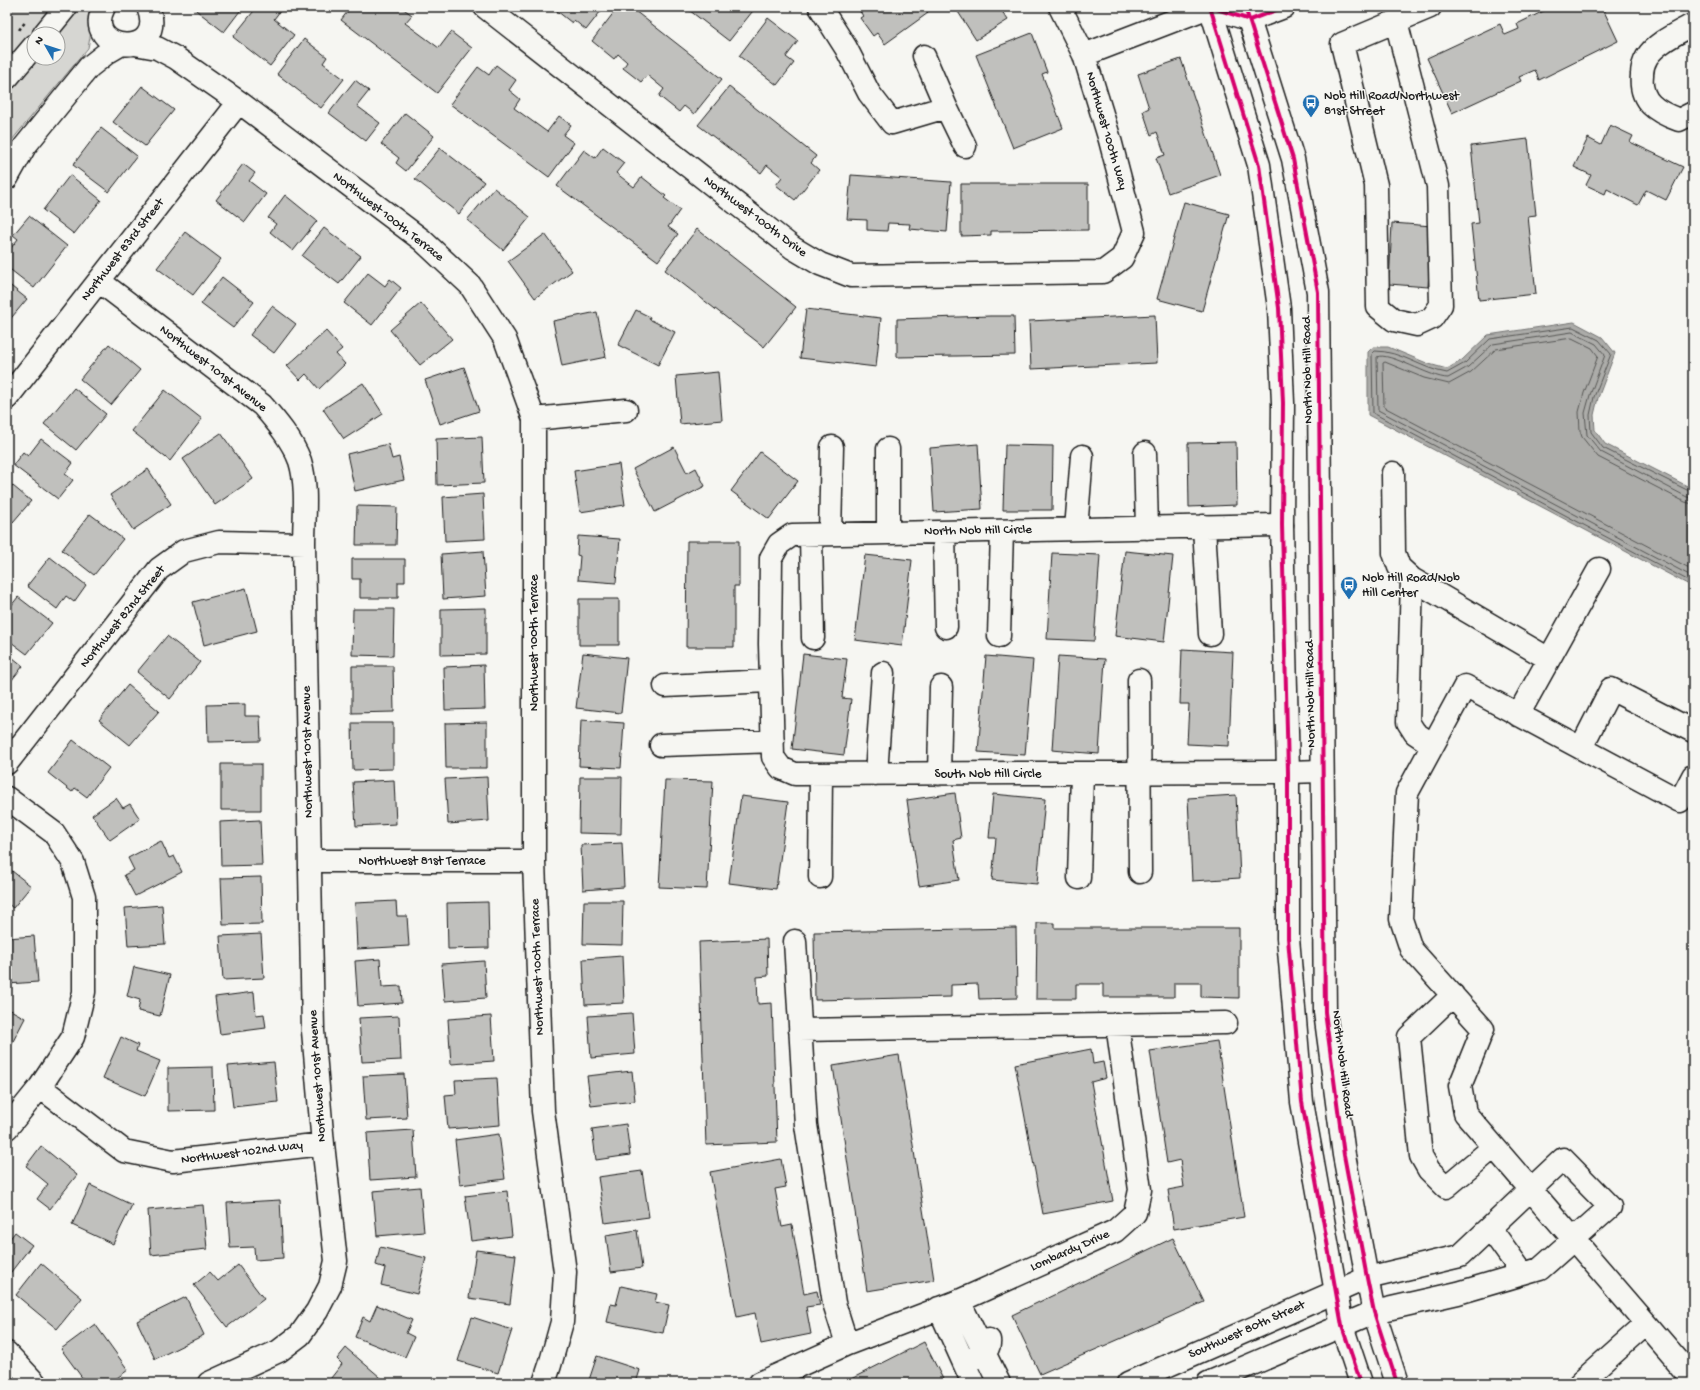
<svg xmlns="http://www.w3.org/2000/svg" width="1700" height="1390" font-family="'Gochi Hand',sans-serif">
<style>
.green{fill:#d6d6d2;stroke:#797977;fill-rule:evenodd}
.water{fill:#acaca9;stroke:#727271}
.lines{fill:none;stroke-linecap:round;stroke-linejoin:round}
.shore{stroke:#565654;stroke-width:1}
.building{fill:#c0c0bd;stroke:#1c1c1c}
.minor-casing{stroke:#1c1c1c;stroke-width:25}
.major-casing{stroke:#1c1c1c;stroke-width:25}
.path{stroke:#1c1c1c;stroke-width:2.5;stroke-dasharray:3 3;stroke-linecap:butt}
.minor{stroke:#f6f6f2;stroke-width:22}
.major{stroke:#f6f6f2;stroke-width:22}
.cycleway-casing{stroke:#f6f6f2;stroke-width:6}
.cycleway{stroke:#d6006c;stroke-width:4}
.labels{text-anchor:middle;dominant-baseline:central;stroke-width:3;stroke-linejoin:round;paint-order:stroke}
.poi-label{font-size:13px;fill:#1c1c1c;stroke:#f6f6f2;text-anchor:start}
.street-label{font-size:13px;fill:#1c1c1c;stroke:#f6f6f2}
</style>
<rect width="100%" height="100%" fill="#f6f6f2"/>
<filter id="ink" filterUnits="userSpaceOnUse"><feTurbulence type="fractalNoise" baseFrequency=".025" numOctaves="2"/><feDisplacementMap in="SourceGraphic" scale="8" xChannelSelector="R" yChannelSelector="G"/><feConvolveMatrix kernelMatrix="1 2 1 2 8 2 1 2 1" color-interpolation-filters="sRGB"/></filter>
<g filter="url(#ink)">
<path class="green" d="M7,7H98L95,11L88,48L7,146ZM34,34H58V58H34Z"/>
<path class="water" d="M1574,322L1602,337L1615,353L1598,398L1594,415L1595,430L1605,444L1693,489V587L1368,415V352L1373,347H1388L1429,364L1447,369L1462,360L1488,335Z"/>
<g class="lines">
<path class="shore" d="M1693,493L1603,448L1591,432L1590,415L1594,397L1611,354L1599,340L1573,327L1490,339L1465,363L1447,373C1422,369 1401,351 1375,351L1372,354L1373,413L1693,583
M1693,498L1687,497L1601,452L1587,435L1585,413L1590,395L1605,355L1596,344L1572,332L1493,344L1468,367L1448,378C1430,378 1389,351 1377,357L1378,410L1693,577
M1693,504L1685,502L1598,457L1582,437L1580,431L1579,412L1584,393L1598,356L1592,348L1572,338L1496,349L1471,372L1449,384L1424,378L1385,362L1383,363L1384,407L1693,570"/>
</g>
<path class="building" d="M192,7H243L224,32Z
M257,7H275L280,11L274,19L294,35L270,66L233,37Z
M351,7H401L412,15L405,23L439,48L451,32L472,48L437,93L341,20Z
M552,7H604L586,30L574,20L572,23Z
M618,7H630L722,79L694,114L684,106L679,112L659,96L664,89L647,75L641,82L623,68L627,62L618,54L614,59L592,41Z
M685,7H756L729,41Z
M857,7H923L928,13L885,44L877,33L873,36L860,18L863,16Z
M955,7H999L1008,20L976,40Z
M1552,7H1602L1618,41L1539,80L1535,70L1519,77L1521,81L1452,113L1427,58L1500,24L1505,35L1519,29L1517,24Z
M768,18L798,41L786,57L794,63L777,85L739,56Z
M1032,33L1047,72L1042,74L1063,128L1013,148L976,55Z
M304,39L327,57L323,63L344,79L321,108L277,74Z
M1181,59L1220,175L1168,193L1156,158L1165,155L1157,132L1151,135L1143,111L1149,108L1138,74Z
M496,65L516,80L509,90L520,99L514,108L547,132L559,116L571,125L563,135L574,143L549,177L450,104L478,67L489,75Z
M355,80L369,91L357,106L380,123L366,141L329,113Z
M142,86L174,110L145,146L113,122Z
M729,87L816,156L811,163L819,170L795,200L776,185L782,177L767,165L761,173L698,125Z
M405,113L434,136L406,171L396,163L399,158L381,144Z
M1610,125L1633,136L1630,142L1683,167L1666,200L1646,190L1638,205L1607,189L1605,194L1586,185L1591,175L1574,167L1588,138L1601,145Z
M101,128L137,156L109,192L73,165Z
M1528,139L1536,215L1528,216L1536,294L1479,300L1471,224L1479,223L1471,146Z
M603,147L624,163L616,173L634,187L642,177L666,196L664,198L680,210L668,227L678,234L658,261L557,186L584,150L595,158Z
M440,148L484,182L459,214L415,179Z
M243,164L255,173L249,181L266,194L245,222L216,200Z
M70,175L101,200L74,234L43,210Z
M851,175L951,182L947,232L909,229L910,224L888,223L887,231L867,230V220L847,219Z
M961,184H1088V230L991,231V235L961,236Z
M494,188L530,217L503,250L467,220Z
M285,195L317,221L293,251L270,232L276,224L268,218Z
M1184,202L1229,214L1202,311L1157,299Z
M29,216L67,246L34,288L7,267V253L18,239L13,235Z
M1392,223L1432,226L1428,287L1389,284Z
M324,228L361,256L339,284L302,256Z
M697,229L796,307L764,347L665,270Z
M185,232L221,259L193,295L157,268Z
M545,234L572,271L535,298L508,261Z
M368,273L385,286L390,279L401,288L372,325L344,303Z
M222,277L254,302L233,328L201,304Z
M7,283L27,299L7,323Z
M421,303L452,339L420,365L390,330Z
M272,306L296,324L274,353L250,335Z
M806,309L881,318L876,367L800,358Z
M636,310L650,317L649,319L675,332L658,365L618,345Z
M597,312L606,357L562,366L553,321Z
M1155,315L1157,363L1031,369L1029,321Z
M990,316H1014L1015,355L897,357V319Z
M326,331L342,349L336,354L345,364L319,389L306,374L300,380L287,366Z
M109,344L140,370L111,405L80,379Z
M464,367L479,411L440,424L425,380Z
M718,372L722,420L680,424L676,376Z
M363,383L383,414L344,439L323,409Z
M74,388L106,414L76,450L44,424Z
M165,390L202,419L170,461L132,431Z
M221,433L253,479L215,505L183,459Z
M482,437L484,483L437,485L436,439Z
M41,439L73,463L65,474L73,480L58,499L13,465L23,452L28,456Z
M1236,442L1237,505L1189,507L1188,443Z
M388,444L392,459L399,457L404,480L355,491L347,454Z
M978,444L982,509L934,512L930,448Z
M1005,445L1053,446L1052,510H1003Z
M674,447L687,473L696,468L705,486L655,512L633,469Z
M760,452L798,481L769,519L731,491Z
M619,464L625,505L580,512L574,471Z
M148,469L171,504L133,530L110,495Z
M7,481L31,501L13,522L7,517Z
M483,494L485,539L445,541L443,497Z
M357,506L397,507L396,545H356Z
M90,514L123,539L94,575L62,550Z
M578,536L620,539L616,583L578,580L580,556L577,555Z
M687,541H739V586H734V647H686Z
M483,551L486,596L443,599L441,554Z
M1125,551L1173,556L1164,642L1115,636Z
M1052,553L1100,555L1094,641L1047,639Z
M865,555L912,560L902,646L855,640Z
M50,557L86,585L74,602L66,596L57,609L27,586Z
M352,559H405V582H398V598H360V579H352Z
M246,588L257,631L204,645L193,602Z
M18,597L52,623L27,654L7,639V611Z
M579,599H619V645H579Z
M486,608V654L441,655V609Z
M353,609H394L393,656L352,655Z
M167,636L200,662L170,699L137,672Z
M1182,649L1233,652L1229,746L1187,744L1189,704H1180Z
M7,653L23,666L7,686Z
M583,653L627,658L621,713L576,708Z
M803,654L847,659L842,698L851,699L844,755L792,749Z
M986,656L1033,660L1025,755L978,752Z
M1058,656L1105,659L1099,754L1052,750Z
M484,665L485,709L445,710L444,667Z
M352,666H393L394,712L352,713Z
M128,685L159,711L130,745L99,720Z
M245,704V716H260L261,741L208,742L207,705Z
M581,720L624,723L621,768L579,766Z
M487,722V768H446L445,723Z
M352,723H393V769L353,770Z
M73,740L109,768L87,797L75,788L72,792L48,773Z
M221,764H261V810H221Z
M487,777L489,821L448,824L445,779Z
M580,777H622L621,834L579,833Z
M394,780L396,824L356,826L353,782Z
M665,780L713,781L707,889L659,887Z
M955,793L961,838L953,840L959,880L919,886L907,800Z
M993,794L1045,799L1037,884L992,880L996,838H989Z
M1236,795L1240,878L1192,881L1188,798Z
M741,796L788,802L776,889L729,883Z
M116,798L123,808L130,804L140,819L110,840L92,815Z
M260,820L262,865L221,866L220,822Z
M161,841L169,858L174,856L182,872L135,896L124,875L134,870L128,858Z
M622,843L624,887L583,890L581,845Z
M7,867L31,886L13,908L7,903Z
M261,877L262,924L223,925L221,878Z
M396,901L397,916H407L409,946L357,949L355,903Z
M584,901H623L622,945L583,944Z
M488,902L489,948L448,949L447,903Z
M162,905L165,944L128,946L125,908Z
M1037,923H1054V928H1239V998L1201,997V983H1174V997H1103V984H1076V999H1036Z
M1016,928L1017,998L979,999L978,984L951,985V997L815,1000L814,932Z
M261,934L264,978L223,980L220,936Z
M34,936L38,982L7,984V938Z
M767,939L768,976L757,977L758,1004L772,1003L777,1142L706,1145L699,942Z
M622,956L624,1003L585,1005L583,959Z
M380,959L382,987L401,986L402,1003L358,1006L355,961Z
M484,961L486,998L445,1001L442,964Z
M134,967L170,975L160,1016L138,1011L140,1000L127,996Z
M254,992L256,1015L264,1014L266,1028L220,1034L215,997Z
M7,1008L25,1018L7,1053Z
M632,1013L635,1054L591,1058L588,1016Z
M399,1016L401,1060L362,1062L359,1018Z
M491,1016L494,1061L451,1064L448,1019Z
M121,1037L138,1045L136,1051L160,1061L145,1096L103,1078Z
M1217,1041L1244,1217L1174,1229L1168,1190L1184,1187L1180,1160L1167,1163L1150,1051Z
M1091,1049L1093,1064L1103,1062L1106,1078L1091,1082L1113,1201L1043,1214L1015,1064Z
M899,1055L934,1280L867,1291L833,1066Z
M274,1062L278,1102L233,1107L228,1066Z
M213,1067L214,1110L168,1111V1068Z
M632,1071L635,1101L591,1106L587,1076Z
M404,1074L407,1118L366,1120L363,1076Z
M497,1078L500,1125L448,1129L445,1095L456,1094L455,1080Z
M626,1124L630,1155L596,1160L592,1129Z
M413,1130L416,1177L370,1180L367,1133Z
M499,1134L505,1179L460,1185L455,1140Z
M41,1146L77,1175L50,1209L37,1199L48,1184L26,1166Z
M781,1159L786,1187L775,1189L782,1227L792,1225L804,1294L817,1291L820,1305L806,1307L811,1334L761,1344L755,1313L737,1317L710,1172Z
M642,1171L649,1217L605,1223L598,1177Z
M90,1185L132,1205L113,1244L72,1225Z
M420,1187L424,1232L377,1236L373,1191Z
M507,1191L512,1236L471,1241L465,1196Z
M280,1200L283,1258L255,1260L254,1247L230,1248L227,1203Z
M203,1205L207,1249L151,1255L148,1210Z
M637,1230L642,1268L611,1272L606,1235Z
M15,1232L32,1245L7,1277V1239L9,1240Z
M1173,1238L1204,1302L1040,1374L1012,1315Z
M380,1247L426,1258L417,1294L381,1285L385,1268L376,1265Z
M476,1250L516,1255L510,1304L469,1298Z
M41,1263L82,1298L57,1329L16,1295Z
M238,1265L264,1299L227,1327L194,1285L210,1272L218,1281Z
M621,1286L657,1294L655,1302L669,1305L663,1333L607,1322L611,1304L616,1305Z
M186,1297L204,1335L155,1359L137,1321Z
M377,1305L412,1320L406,1333L414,1337L405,1357L355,1337L363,1317L370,1321Z
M472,1317L512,1330L498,1373L458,1361Z
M95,1324L128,1370L110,1383H86L61,1349Z
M924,1342L945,1383H843Z
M346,1348L387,1383H327L342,1364L337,1359Z
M597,1356L640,1370L636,1383H588Z"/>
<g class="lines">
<defs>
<path id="minor" d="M104,7C80,53 169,61 148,7
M485,7L793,248L820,264L851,276L1103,272L1122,258L1134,232L1110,140L1084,55L1060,7
M820,7L846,48L869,93L892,123L946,107L924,56
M1211,7L1250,20L1284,7
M1396,21L1438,186L1441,305L1432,318L1417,325L1394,320L1378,307L1376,185L1342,44L1430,7
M1690,26C1676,34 1656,43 1647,57C1644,62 1642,69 1642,75C1639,102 1657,112 1679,120L1693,113
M44,34L66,7
M135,44L157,48L176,58L239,102L422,240L470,285L505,339L534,419V861L543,1111L565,1272L562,1322L550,1365L544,1383
M1084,55L1209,7
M7,78L34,46
M946,107L965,146
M7,178L25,146L89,67L108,52L120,45
M99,281L262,405C277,422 292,440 300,461C308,487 304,517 304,544L313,1031L323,1144L336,1261L330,1286L317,1311L300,1335L279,1351L209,1383
M7,398L239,102
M534,419L626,410
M888,449V533
M1145,453L1147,528
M1393,473L1394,553L1399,567L1412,579L1549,659
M1282,525L792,535L779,544L771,558L770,644L773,757L781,768L795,774L1288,772L1322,771
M1204,526L1210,634
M1076,529L1082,456
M944,532L946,627
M830,534L832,447
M811,535L813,638
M1412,579L1408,722L1415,733L1433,745
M999,636L1002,531
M1139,680L1140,872
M665,686L771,681
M1518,715L1599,569
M661,745L773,741
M1581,748L1611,689L1693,731
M7,763L159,569L184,551L219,542L304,544
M876,774L883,673
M939,774L941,687
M1693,776L1680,801L1465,686L1407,793L1401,919L1411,949L1483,1029L1460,1086L1465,1113L1693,1378
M7,798L54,833L73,862L84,897V992L73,1037L40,1087L7,1128
M310,861H534
M820,877L821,774
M1079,878L1082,773
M795,941L806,1125L834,1303L847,1344
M1453,995L1409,1037L1421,1156L1429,1170L1446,1187L1494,1147
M800,1030L1226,1023
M40,1087L124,1151L173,1161L323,1144
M1490,1228L1523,1274
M959,1301L999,1383
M939,1308L973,1383
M7,1353L35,1383
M964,1362C974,1357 991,1354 989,1340
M760,1383L847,1344L959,1301L1115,1231L1135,1213L1140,1190L1117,1024
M1128,1383L1367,1278L1460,1256L1563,1159L1610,1207L1540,1269L1458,1293L1374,1312L1208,1383
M1580,1383L1646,1324"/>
<path id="major" d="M1210,7L1259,165L1279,308L1283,403L1282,525L1288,772V938L1302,1102L1342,1326L1361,1383
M1245,7L1293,159L1318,292L1325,1012L1344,1155L1367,1278L1374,1312L1397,1383"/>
</defs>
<use href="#minor" class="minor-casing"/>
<use href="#major" class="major-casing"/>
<path class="path" d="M19,30L26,21"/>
<use href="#minor" class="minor"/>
<use href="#major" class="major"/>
<defs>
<path id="cycleway" d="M1210,7L1259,165L1279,308L1283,403L1282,525L1288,772V938L1302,1102L1342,1326L1361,1383
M1211,7L1250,20L1284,7
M1245,7L1293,159L1318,292L1325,1012L1344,1155L1367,1278L1374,1312L1397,1383"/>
</defs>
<use href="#cycleway" class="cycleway-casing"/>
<use href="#cycleway" class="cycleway"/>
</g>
</g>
<defs>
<symbol id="bus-pin" viewBox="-11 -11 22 30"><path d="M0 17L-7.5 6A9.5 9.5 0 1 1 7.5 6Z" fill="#1f6fb2" stroke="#f6f6f2"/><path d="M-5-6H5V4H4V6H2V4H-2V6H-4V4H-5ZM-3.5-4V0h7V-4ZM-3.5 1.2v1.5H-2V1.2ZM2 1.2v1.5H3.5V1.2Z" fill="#fff"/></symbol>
</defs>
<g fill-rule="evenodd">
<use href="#bus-pin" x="1301" y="93" width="20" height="27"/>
<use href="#bus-pin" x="1339" y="575" width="20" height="27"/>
</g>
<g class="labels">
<g class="poi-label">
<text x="1324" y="96">Nob Hill Road/Northwest<tspan x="1324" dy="15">81st Street</tspan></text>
<text x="1362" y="578">Nob Hill Road/Nob<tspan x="1362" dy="15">Hill Center</tspan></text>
</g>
<g class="street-label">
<text transform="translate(1106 131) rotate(74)">Northwest 100th Way</text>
<text transform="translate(388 217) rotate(38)">Northwest 100th Terrace</text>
<text transform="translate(755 217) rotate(37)">Northwest 100th Drive</text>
<text transform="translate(123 250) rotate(-52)">Northwest 83rd Street</text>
<text transform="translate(213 369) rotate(38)">Northwest 101st Avenue</text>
<text transform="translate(1308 370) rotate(-91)">North Nob Hill Road</text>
<text transform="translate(978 531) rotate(-1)">North Nob Hill Circle</text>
<text transform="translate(123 617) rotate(-51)">Northwest 82nd Street</text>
<text transform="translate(534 643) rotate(-90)">Northwest 100th Terrace</text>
<text transform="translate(1311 694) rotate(-91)">North Nob Hill Road</text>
<text transform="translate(308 752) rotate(-91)">Northwest 101st Avenue</text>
<text x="988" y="774">South Nob Hill Circle</text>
<text x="422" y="861">Northwest 81st Terrace</text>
<text transform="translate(538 967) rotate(-92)">Northwest 100th Terrace</text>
<text transform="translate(1342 1064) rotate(83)">North Nob Hill Road</text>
<text transform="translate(318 1076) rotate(-94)">Northwest 101st Avenue</text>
<text transform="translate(242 1153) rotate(-7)">Northwest 102nd Way</text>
<text transform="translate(1070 1251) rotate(-24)">Lombardy Drive</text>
<text transform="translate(1247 1330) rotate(-24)">Southwest 80th Street</text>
</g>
</g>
<rect width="1700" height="1390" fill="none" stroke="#f6f6f2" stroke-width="24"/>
<rect x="12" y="12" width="1676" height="1366" fill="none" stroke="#1c1c1c" stroke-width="1.5" filter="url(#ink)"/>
<g transform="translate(46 46) rotate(309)"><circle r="19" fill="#f6f6f2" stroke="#9f9f9c"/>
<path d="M0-3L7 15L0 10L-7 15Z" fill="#1f6fb2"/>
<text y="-6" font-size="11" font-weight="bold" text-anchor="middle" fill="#1c1c1c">N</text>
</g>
</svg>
